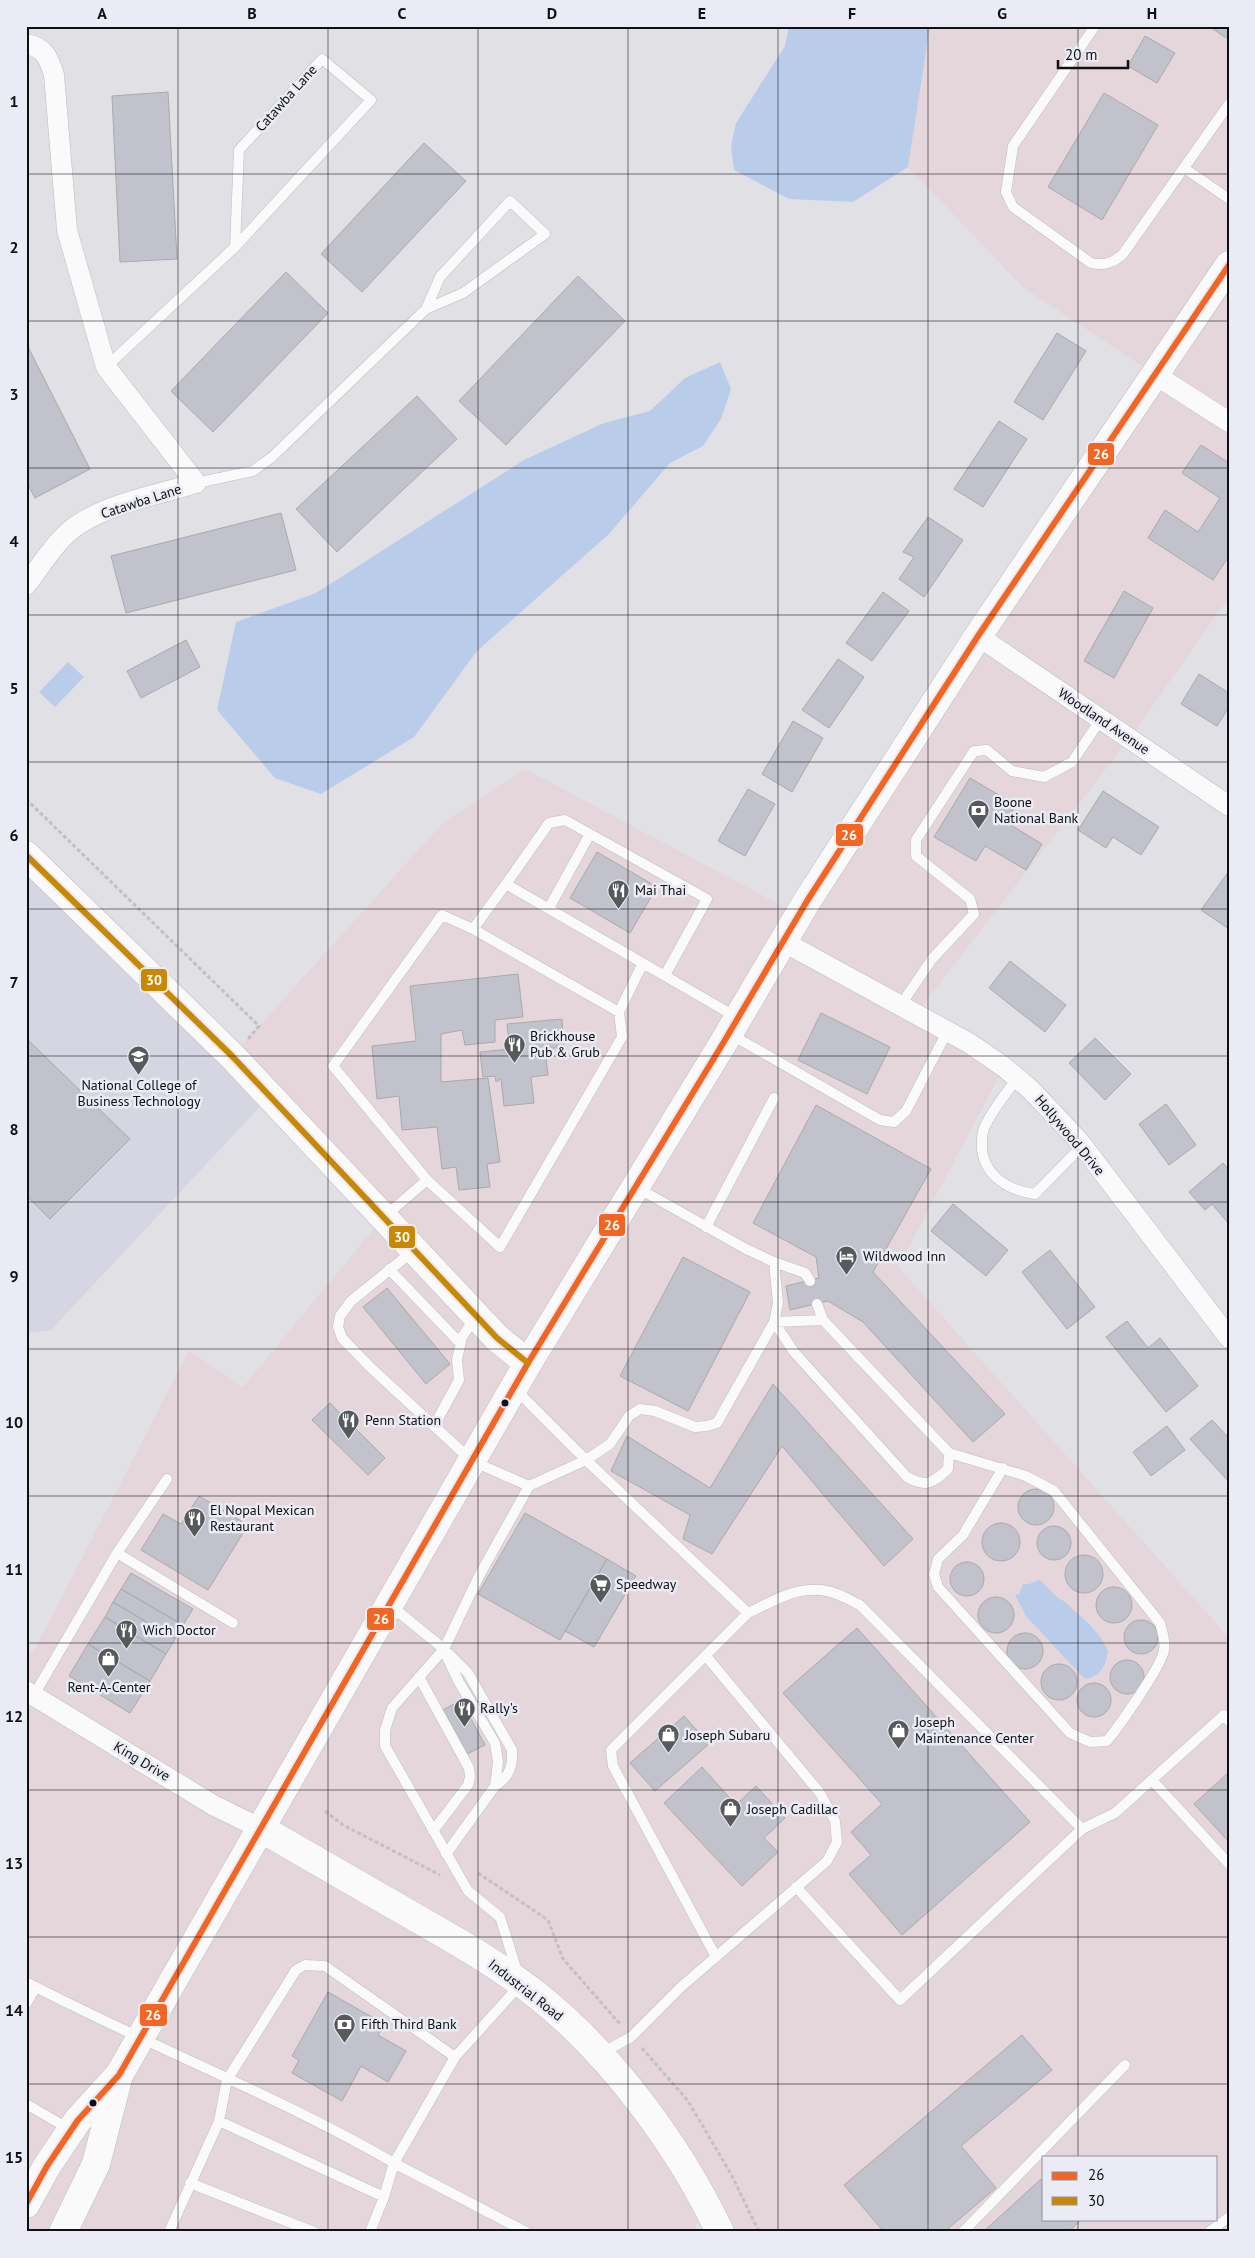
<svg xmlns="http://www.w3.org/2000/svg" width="1255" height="2258" font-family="'PT Sans',sans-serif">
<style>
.commercial{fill:#e4d6da;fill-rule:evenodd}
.built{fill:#d5d6e2}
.water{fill:#b9cdeb}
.building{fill:#c1c2cc;stroke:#a9aaad}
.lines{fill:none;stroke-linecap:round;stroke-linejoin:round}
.lane-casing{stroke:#bcbdc1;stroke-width:11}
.street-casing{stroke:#bcbdc1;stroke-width:21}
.secondary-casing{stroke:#bcbdc1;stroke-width:29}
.primary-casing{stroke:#bcbdc1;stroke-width:29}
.path{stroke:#c1c1c2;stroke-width:3;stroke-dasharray:4 2.5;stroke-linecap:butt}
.lane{stroke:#fafafb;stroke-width:10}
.street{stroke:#fafafb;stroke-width:20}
.secondary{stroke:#fafafb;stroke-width:28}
.primary{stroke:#fafafb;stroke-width:28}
.bus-1-casing{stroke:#eaebf5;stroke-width:10}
.bus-2-casing{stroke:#eaebf5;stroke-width:10}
.bus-1{stroke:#f26522;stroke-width:6}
.bus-2{stroke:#c98804;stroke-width:6}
.grid{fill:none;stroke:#0f1013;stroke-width:1;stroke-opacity:0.55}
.bus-dot{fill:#0f1013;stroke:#eaebf5;stroke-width:2}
.labels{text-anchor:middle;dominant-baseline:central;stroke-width:5;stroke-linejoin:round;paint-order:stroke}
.street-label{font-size:14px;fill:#0f1013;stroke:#eaebf5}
.poi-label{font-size:14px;fill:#0f1013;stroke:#eaebf5;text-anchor:start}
.line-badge{stroke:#eaebf5;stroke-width:2}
.badge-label{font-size:14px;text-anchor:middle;font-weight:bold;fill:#fff}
.neatline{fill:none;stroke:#0f1013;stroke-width:2}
.grid-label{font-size:16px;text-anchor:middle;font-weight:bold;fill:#0f1013}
</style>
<rect width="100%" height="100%" fill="#e0e0e5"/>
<path class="commercial" d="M930,26H1229V597L1129,739L916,1014L1004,1067L898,1267L1229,1638V2232H720L706,2203L693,2232H26V1652L32,1655L189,1351L243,1387L383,1218L232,1056L443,823L525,769L799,915L1154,374L1024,288L908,167ZM1044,2157H1216V2219H1044Z"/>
<path class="built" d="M26,855L270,1096L51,1330L26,1333Z"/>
<path class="water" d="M789,26H930L908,167L853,202L789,199L734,170L731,146L736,123L785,46Z
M720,362L731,389L721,419L703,446L670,463L609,534L477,651L414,737L321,794L275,778L217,710L236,622L316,593L524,460L604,423L650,411L685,378Z
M68,662L84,677L55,707L39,692Z
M1039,1580C1047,1585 1056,1599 1064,1601L1091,1626L1101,1638L1108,1651C1106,1665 1101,1676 1086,1679L1080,1674L1026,1616L1015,1595L1019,1594L1023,1584H1029Z"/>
<path class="building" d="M1209,26H1229V40Z
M1145,36L1175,53L1157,83L1128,66Z
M168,92L177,259L120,262L112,96Z
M1104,93L1158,125L1102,220L1048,187Z
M424,143L466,181L362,292L321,254Z
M286,272L328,313L213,432L171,391Z
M578,276L625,321L506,445L459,401Z
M1057,333L1086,351L1043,420L1014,402Z
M26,343L90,469L35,498L26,481Z
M417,396L457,439L337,552L296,509Z
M999,421L1027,439L983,507L954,489Z
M1201,445L1229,463V556L1213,580L1148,538L1165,510L1198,532L1220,498L1182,473Z
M281,513L296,570L126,613L111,556Z
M928,517L963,540L924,597L899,579L914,557L903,552Z
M1124,591L1153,608L1114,678L1084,661Z
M883,592L909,611L872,661L846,643Z
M186,640L200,667L141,698L127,671Z
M838,659L864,677L829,728L802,710Z
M1199,674L1229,693V707L1217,726L1181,704Z
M793,721L823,738L792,792L762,774Z
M970,778L1016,805L1006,822L1042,844L1026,870L985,846L976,861L934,837Z
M748,789L775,804L745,856L718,841Z
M1103,791L1159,827L1141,855L1113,837L1106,848L1078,830Z
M597,852L657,887L630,933L570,898Z
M1229,871V929L1201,910Z
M1010,961L1066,1005L1045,1032L989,988Z
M518,974L523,1017L495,1020V1042L465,1045L462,1030L441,1034V1082L488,1078L500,1162L487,1164L490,1187L459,1190L456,1167L442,1169L437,1127L402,1130L399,1096L377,1099L372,1046L416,1041L410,986Z
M821,1013L890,1047L867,1094L798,1060Z
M562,1019L564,1047L545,1049L548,1075L531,1077L534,1103L504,1106L501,1079L496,1082L495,1076L483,1077L480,1052L510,1049L507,1024Z
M26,1038L130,1139L50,1219L26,1195Z
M1095,1038L1131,1074L1105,1100L1069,1063Z
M1166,1104L1196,1145L1169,1165L1139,1124Z
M816,1105L931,1169L873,1272L1005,1414L973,1442L863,1322L828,1301L790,1310L786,1286L819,1278L816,1257L753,1223Z
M1223,1163L1229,1170V1224L1212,1204L1205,1210L1189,1192Z
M953,1204L1008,1250L986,1276L931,1231Z
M1050,1250L1095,1307L1067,1329L1022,1272Z
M683,1257L750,1292L688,1411L620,1376Z
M387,1288L450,1364L426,1384L363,1307Z
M1127,1321L1148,1348L1160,1338L1198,1386L1166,1412L1106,1337Z
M773,1384L913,1539L884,1566L782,1446L712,1554L683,1539L690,1515L611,1471L627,1436L710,1488Z
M330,1403L385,1458L368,1475L312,1420Z
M1212,1420L1229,1438V1482L1190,1439Z
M1167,1426L1185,1450L1151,1476L1133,1452Z
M1018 1507a18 18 0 1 1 36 0a18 18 0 1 1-36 0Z
M199,1496L248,1525L208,1590L141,1550L163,1514L181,1524Z
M525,1513L607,1559L560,1640L478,1594Z
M982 1542a19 19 0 1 1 38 0a19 19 0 1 1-38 0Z
M1037 1543a17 17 0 1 1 34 0a17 17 0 1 1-34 0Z
M1065 1574a19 19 0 1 1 38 0a19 19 0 1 1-38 0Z
M607,1559L636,1576L594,1647L565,1631Z
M950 1579a17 17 0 1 1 34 0a17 17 0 1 1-34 0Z
M131,1573L193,1609L183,1625L121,1589Z
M1096 1605a18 18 0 1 1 36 0a18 18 0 1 1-36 0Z
M121,1589L183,1625L175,1639L113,1602Z
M978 1615a18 18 0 1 1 36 0a18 18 0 1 1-36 0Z
M113,1602L175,1639L166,1654L105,1617Z
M105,1617L166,1654L150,1681L88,1644Z
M1124 1637a17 17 0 1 1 34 0a17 17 0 1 1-34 0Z
M857,1628L1030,1822L902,1935L849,1874L871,1855L851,1832L882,1804L783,1693Z
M1007 1651a18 18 0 1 1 36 0a18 18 0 1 1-36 0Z
M88,1644L150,1681L130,1713L69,1676Z
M1110 1677a17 17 0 1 1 34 0a17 17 0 1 1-34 0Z
M1041 1682a18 18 0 1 1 36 0a18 18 0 1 1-36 0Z
M1077 1700a17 17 0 1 1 34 0a17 17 0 1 1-34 0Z
M461,1700L485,1745L467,1754L443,1710Z
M684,1716L709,1744L655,1791L630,1763Z
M702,1767L736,1805L756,1786L785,1818L764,1838L778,1852L742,1886L664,1803Z
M1229,1772V1842L1194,1804Z
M328,1992L384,2024L378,2035L406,2051L388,2082L361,2066L342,2101L292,2073L299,2060L292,2056Z
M1022,2035L1052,2070L961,2146L996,2188L944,2232H884L844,2185Z
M1041,2179L1044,2182V2219H1078L1080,2221L1068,2232H983Z"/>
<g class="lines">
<defs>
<path id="lane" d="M1095,26L1013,146L1006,192L1013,207L1091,263C1104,266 1113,263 1123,254L1229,104
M1184,168L1229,199
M106,367L235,247L371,100L322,59L239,150L235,247
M196,483L253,471L272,457L426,309L463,293L545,234L510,201L440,277L426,309
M506,884L549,823L565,820L707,899L665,975
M549,908L590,834
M473,929L506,884L738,1018
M900,1006L932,959L974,914L970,899L916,856V840L974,751L987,750L1012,771L1044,777L1072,762L1101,719
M619,1012L473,929L442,915L333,1066L427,1180L500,1247L622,1037L619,1012L643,963
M730,1034L880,1120L894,1122L906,1111L947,1032
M1017,1078C1006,1094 993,1109 985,1126C981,1134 982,1141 982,1149C985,1177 1010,1191 1035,1194L1082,1146
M384,1217L427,1180
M706,1227L774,1098
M774,1262L805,1273L810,1281
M389,1269L460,1343
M817,1304L823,1320
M515,1389L586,1460L610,1444L629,1416L640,1409L655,1411L695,1427L707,1426L717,1423L774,1322L823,1320L949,1453L948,1469C932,1483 927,1488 907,1477L794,1352L774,1322L778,1303L774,1262L746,1249L636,1187
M434,1426L459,1380L457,1360L462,1337L475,1318
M949,1453L1026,1476L1054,1491L1160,1623C1162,1631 1166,1641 1164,1650C1162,1666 1119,1726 1107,1741L1090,1742L1070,1733L938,1587L934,1574L938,1559L963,1535L1003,1468
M529,1486L586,1460L748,1613L611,1750L613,1766L716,1957
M117,1553L233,1623
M390,1605L444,1649L468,1673L512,1750C513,1767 509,1777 495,1786L446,1854
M748,1613C773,1601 798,1585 827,1591C838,1593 850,1600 860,1605L1082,1829L900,2000L796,1887
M447,1657L459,1682L495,1743L498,1762L495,1786
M419,1677L469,1768L470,1777L468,1785L433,1831
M34,1695L117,1553L167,1479
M1152,1780L1229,1864
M1082,1829L1115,1813L1224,1715L1229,1721
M26,1982C147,2045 276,2095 394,2163L455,2057L521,1984L500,1917L468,1891L385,1746V1730L392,1708L444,1649L479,1576L529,1486L472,1461L369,1366L342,1338L338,1327L340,1316L351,1301L413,1251
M26,2004L36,1987
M602,2053L631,2037L681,1987L827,1861L837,1842L835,1821L820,1793L706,1656
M26,2104L71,2130
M219,2121L227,2080L296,1970L305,1965L325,1966L455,2057
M190,2183L314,2232
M169,2232L219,2121L384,2197
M370,2232L384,2197L394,2163L526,2232
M963,2232L1125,2065
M1209,2232L1229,2217"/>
<path id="street" d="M26,44C45,47 49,59 54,75L67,230L106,367L196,483C158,495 114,502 79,524C57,538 42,565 26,585
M1154,374L1229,422
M978,636L1229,806
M784,942L969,1043L1004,1067L1031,1090L1079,1141L1229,1338
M26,1691L213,1805L260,1828"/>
<path id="secondary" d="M26,855L232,1056L497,1338L528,1363
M260,1828C310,1857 361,1886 411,1915C455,1940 499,1965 538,1996C613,2056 679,2146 720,2232"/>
<path id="primary" d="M26,2204L47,2166L78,2120L119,2075L528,1363L722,1045L807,901L978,636L1229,265
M63,2232L96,2164L118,2079"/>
</defs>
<use href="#lane" class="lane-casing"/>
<use href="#street" class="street-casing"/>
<use href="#secondary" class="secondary-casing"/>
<use href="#primary" class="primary-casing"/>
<path class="path" d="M26,799L259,1026L248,1039
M325,1811L343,1825L440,1875
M478,1873L548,1920L563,1959L621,2025
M642,2048L688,2101L731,2174L759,2232"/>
<use href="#lane" class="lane"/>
<use href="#street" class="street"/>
<use href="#secondary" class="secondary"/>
<use href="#primary" class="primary"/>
<defs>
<path id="bus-1" d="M26,2204L47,2166L78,2120L119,2075L528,1363L722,1045L807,901L978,636L1229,265"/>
<path id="bus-2" d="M26,855L232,1056L497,1338L528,1363"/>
</defs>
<use href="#bus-1" class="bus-1-casing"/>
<use href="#bus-2" class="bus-2-casing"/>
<use href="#bus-1" class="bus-1"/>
<use href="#bus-2" class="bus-2"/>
</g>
<path class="grid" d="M178,26V2232M328,26V2232M478,26V2232M628,26V2232M778,26V2232M928,26V2232M1078,26V2157M26,174H1229M26,321H1229M26,468H1229M26,615H1229M26,762H1229M26,909H1229M26,1056H1229M26,1202H1229M26,1349H1229M26,1496H1229M26,1643H1229M26,1790H1229M26,1937H1229M26,2084H1229M1078,2219V2232"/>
<defs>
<symbol id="bank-pin" viewBox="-11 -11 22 30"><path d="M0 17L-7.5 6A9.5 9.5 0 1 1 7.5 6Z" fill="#58595c" stroke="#eaebf5"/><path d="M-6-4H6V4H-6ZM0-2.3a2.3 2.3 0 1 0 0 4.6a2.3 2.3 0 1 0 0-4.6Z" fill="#fff"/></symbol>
<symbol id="restaurant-pin" viewBox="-11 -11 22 30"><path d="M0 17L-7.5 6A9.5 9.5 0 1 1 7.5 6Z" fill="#58595c" stroke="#eaebf5"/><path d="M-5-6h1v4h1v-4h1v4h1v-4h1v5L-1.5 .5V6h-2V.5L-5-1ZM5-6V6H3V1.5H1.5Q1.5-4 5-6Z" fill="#fff"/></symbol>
<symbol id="university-pin" viewBox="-11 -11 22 30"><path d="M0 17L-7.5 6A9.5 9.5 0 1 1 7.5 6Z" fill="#58595c" stroke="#eaebf5"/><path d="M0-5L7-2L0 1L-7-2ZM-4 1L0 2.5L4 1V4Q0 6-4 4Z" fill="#fff"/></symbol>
<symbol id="hotel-pin" viewBox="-11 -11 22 30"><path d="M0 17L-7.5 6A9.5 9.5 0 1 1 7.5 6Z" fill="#58595c" stroke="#eaebf5"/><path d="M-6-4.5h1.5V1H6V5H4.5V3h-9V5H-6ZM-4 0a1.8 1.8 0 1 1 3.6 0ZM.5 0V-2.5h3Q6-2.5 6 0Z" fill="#fff"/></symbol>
<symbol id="supermarket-pin" viewBox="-11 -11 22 30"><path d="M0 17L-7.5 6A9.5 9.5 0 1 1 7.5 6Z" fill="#58595c" stroke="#eaebf5"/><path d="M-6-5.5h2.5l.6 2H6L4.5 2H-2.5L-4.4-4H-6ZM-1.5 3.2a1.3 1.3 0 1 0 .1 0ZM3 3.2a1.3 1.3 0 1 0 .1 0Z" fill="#fff"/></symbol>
<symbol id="shop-pin" viewBox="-11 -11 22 30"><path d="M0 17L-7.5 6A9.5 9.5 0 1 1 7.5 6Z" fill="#58595c" stroke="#eaebf5"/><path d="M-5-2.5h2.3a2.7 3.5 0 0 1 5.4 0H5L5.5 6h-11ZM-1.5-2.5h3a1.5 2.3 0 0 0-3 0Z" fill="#fff"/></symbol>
</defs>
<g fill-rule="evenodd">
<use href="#bank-pin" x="966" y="798" width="25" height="34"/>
<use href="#restaurant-pin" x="606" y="878" width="25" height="34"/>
<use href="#restaurant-pin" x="502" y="1032" width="25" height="34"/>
<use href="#university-pin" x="126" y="1044" width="25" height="34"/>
<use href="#hotel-pin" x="834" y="1244" width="25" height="34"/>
<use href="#restaurant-pin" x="336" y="1408" width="25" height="34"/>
<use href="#restaurant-pin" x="182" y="1506" width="25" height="34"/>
<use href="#supermarket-pin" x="588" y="1572" width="25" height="34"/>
<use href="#restaurant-pin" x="114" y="1618" width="25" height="34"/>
<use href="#shop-pin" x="96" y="1646" width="25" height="34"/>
<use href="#restaurant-pin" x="452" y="1696" width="25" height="34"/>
<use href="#shop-pin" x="886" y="1718" width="25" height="34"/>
<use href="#shop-pin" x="656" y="1722" width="25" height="34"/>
<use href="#shop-pin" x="718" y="1796" width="25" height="34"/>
<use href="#bank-pin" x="332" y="2012" width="25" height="34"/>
</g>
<g class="bus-dot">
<circle cx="505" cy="1403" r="4.5"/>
<circle cx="93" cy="2103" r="4.5"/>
</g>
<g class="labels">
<g class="street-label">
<text transform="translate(286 98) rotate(-48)">Catawba Lane</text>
<text transform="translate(141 501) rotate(-18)">Catawba Lane</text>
<text transform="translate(1104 721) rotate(34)">Woodland Avenue</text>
<text transform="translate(1070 1135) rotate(50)">Hollywood Drive</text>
<text transform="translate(142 1761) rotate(31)">King Drive</text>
<text transform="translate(526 1990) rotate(38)">Industrial Road</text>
</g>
<g class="poi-label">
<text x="994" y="802">Boone<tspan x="994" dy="16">National Bank</tspan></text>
<text x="635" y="890">Mai Thai</text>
<text x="530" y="1036">Brickhouse<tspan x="530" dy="16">Pub &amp; Grub</tspan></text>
<text x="139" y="1085" text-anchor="middle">National College of<tspan x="139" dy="16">Business Technology</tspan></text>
<text x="863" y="1256">Wildwood Inn</text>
<text x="365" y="1420">Penn Station</text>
<text x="210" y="1510">El Nopal Mexican<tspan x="210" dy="16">Restaurant</tspan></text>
<text x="616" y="1584">Speedway</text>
<text x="143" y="1630">Wich Doctor</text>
<text x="109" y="1687" text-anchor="middle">Rent-A-Center</text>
<text x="480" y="1708">Rally's</text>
<text x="915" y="1722">Joseph<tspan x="915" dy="16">Maintenance Center</tspan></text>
<text x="685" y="1735">Joseph Subaru</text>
<text x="747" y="1809">Joseph Cadillac</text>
<text x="361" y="2024">Fifth Third Bank</text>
</g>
</g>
<g class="line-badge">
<rect x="1087" y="442" width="28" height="24" rx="5" fill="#f26522"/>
<rect x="835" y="823" width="29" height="24" rx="5" fill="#f26522"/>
<rect x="140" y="968" width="28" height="24" rx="5" fill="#c98804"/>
<rect x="598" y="1213" width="28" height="24" rx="5" fill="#f26522"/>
<rect x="388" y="1225" width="28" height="24" rx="5" fill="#c98804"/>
<rect x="366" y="1607" width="29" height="24" rx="5" fill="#f26522"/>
<rect x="139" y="2003" width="29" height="24" rx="5" fill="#f26522"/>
</g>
<g class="badge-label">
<text x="1101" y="459">26</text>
<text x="849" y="840">26</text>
<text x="154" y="985">30</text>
<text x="612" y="1230">26</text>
<text x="402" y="1242">30</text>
<text x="381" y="1624">26</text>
<text x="153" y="2020">26</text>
</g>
<rect width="1255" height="2258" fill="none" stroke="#eaebf5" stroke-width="55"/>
<rect x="1042" y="2156" width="175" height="65" fill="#eaebf5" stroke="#92939b"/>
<rect x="1052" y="2172" width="25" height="8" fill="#f26522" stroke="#92939b"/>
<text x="1088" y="2180" font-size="15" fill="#0f1013">26</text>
<rect x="1052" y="2197" width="25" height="8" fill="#c98804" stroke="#92939b"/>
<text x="1088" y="2206" font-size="15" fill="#0f1013">30</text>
<path d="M1058 60v8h70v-8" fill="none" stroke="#0f1013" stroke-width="2.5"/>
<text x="1065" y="60" font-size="15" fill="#0f1013" stroke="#eaebf5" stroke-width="4" paint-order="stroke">20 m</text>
<rect x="28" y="28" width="1200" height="2202" class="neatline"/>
<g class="grid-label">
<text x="102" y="19">A</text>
<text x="252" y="19">B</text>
<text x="402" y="19">C</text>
<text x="552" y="19">D</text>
<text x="702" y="19">E</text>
<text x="852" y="19">F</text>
<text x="1002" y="19">G</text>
<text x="1152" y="19">H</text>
<text x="14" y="107">1</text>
<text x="14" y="253">2</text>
<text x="14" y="400">3</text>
<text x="14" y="547">4</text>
<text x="14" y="694">5</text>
<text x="14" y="841">6</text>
<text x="14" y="988">7</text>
<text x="14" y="1135">8</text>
<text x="14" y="1282">9</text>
<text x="14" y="1428">10</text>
<text x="14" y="1575">11</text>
<text x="14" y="1722">12</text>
<text x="14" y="1869">13</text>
<text x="14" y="2016">14</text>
<text x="14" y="2163">15</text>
</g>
</svg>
